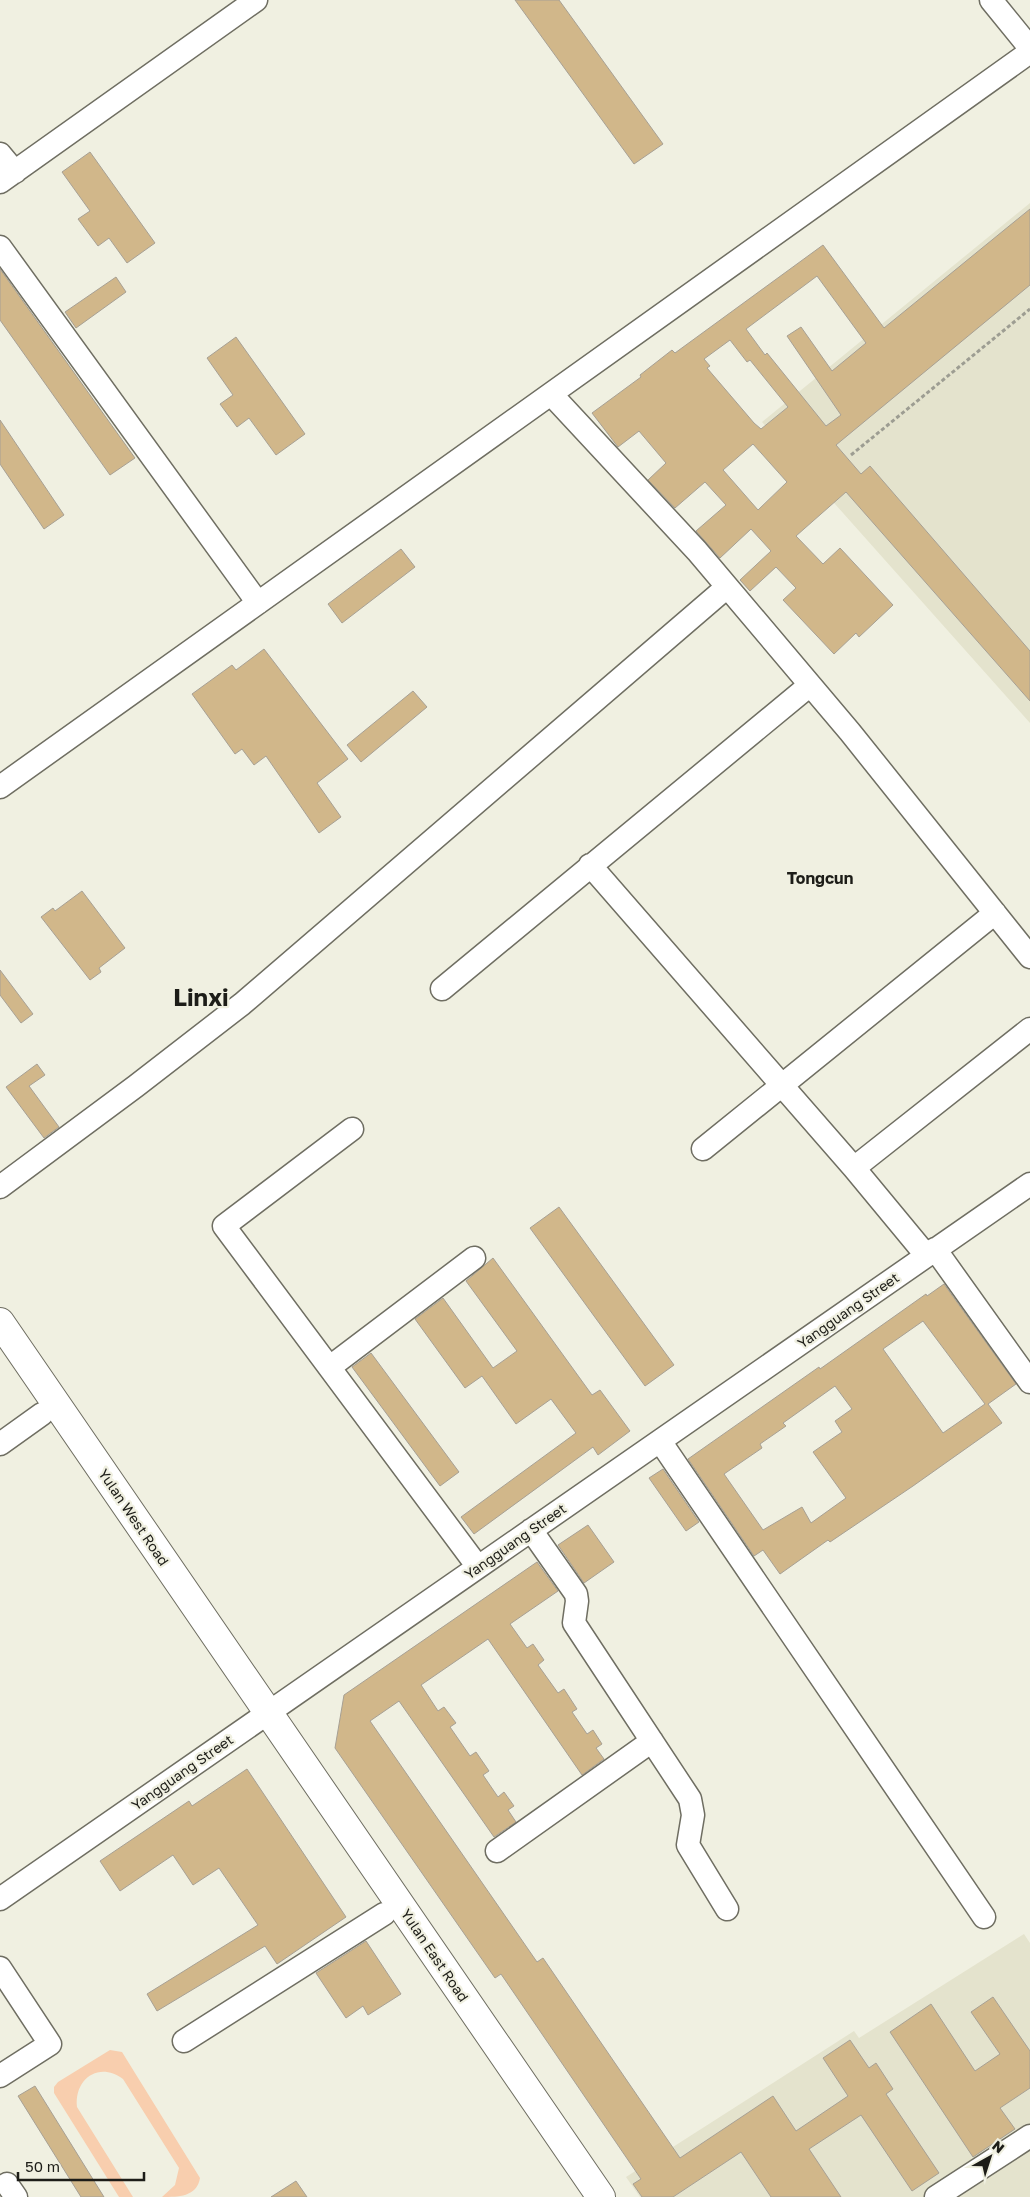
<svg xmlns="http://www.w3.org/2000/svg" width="1030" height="2197" font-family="'Golos Text',sans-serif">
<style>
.built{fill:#e4e3cd}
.green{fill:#f8ceae}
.building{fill:#d1b78a;stroke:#a7a094;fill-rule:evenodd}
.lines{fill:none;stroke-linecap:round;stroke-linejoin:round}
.minor-casing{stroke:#6f6e62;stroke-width:25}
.highway-casing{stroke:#6f6e62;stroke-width:30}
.path{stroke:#9d9d92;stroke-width:3;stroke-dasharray:4 2.5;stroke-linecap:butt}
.minor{stroke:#fff;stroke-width:22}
.highway{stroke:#fff;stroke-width:28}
.labels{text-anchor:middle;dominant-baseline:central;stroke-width:4.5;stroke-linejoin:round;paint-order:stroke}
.street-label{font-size:14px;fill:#1d1d18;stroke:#f0f0e1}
.quarter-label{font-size:16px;font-weight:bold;fill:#1d1d18;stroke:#f0f0e1}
.town-label{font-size:24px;font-weight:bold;fill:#1d1d18;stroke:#f0f0e1}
</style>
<rect width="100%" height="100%" fill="#f0f0e1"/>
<path class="built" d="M1030,203V723L762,422Z
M1024,1934L1030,1943V2197H640L626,2177L854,2031L859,2038Z"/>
<path class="green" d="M110,2050L122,2052L200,2178C197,2197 178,2197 162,2197L175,2185L179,2168L123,2079C99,2061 74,2079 77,2107L133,2197H119L54,2093V2087L58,2082Z"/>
<path class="building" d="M515,0H559L663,144L634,164Z
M90,152L155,243L127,263L109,238L98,246L78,219L90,211L62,172Z
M1030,209V285L836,445L861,474L870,466L1030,651V701L846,492L796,536L823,564L840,548L893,605L859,637L856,633L834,654L783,600L796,588L776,567L750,591L740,580L771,551L751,529L720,558L696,531L726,505L705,482L675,508L648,480L666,463L639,431L618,447L592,413L641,377L640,375L672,350L675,353L823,245L884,328ZM817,276L866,343L832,371L801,327L787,336L841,415L826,426L767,353L765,355L746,329ZM730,340L747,362L750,360L788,407L761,429L754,423L707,368L710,366L704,359ZM753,444L787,482L758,510L723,470Z
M0,269L135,458L110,475L0,320Z
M116,277L126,292L76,328L65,312Z
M236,337L305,434L276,455L249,418L237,427L220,404L233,395L207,358Z
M0,420L64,515L44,529L0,464Z
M401,549L415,567L342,623L328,604Z
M264,649L348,759L317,783L341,817L319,833L266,756L254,765L242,749L235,754L192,694L232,665L236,670Z
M413,691L427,707L361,762L347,745Z
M82,891L125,948L99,968L101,972L90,980L41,917L53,908L55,911Z
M0,970L33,1014L21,1023L0,995Z
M37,1064L45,1075L29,1086L59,1127L44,1138L6,1087Z
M559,1207L674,1365L645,1386L530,1228Z
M493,1258L592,1395L600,1390L630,1431L598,1455L593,1447L474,1534L461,1517L576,1433L551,1399L516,1424L482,1376L465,1388L415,1319L443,1298L493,1368L517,1351L466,1281Z
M944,1284L1016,1384L988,1404L1002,1423L913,1486L830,1542L828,1540L780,1574L763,1550L754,1556L688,1459L819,1367L820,1369L926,1294L927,1296ZM923,1321L985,1404L943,1433L883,1349ZM835,1386L852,1409L835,1421L842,1432L813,1452L846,1498L811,1523L802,1507L763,1530L724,1474L762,1448L760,1444L786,1426L783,1423Z
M371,1353L459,1472L440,1486L352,1367Z
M663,1469L699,1522L686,1531L649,1478Z
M588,1525L614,1562L584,1583L558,1545Z
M537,1562L558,1591L510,1624L527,1648L533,1644L544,1660L538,1665L558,1693L564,1689L577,1709L572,1712L587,1734L593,1730L602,1744L596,1748L604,1759L582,1775L488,1639L421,1685L438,1711L444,1707L456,1723L450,1727L470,1756L476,1752L489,1771L483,1775L498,1797L504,1792L514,1806L508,1810L516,1822L494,1837L399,1701L370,1721L537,1962L543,1958L680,2158L773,2096L796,2131L848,2096L823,2058L850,2040L869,2068L876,2063L893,2089L886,2094L939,2173L912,2191L861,2115L809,2149L841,2197H771L741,2152L673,2197H642L633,2184L641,2179L501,1974L495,1978L335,1748L344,1695Z
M247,1769L346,1917L277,1964L265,1946L157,2011L147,1994L258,1925L219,1868L193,1885L173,1855L120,1891L100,1861L189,1801L192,1806Z
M366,1941L401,1994L368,2015L363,2006L346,2018L316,1973Z
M993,1997L1030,2051V2088L1000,2108L1015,2129L973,2157L890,2032L931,2004L975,2071L1000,2054L971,2012Z
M35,2086L104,2197H81L18,2096Z
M296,2181L307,2197H271Z"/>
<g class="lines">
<defs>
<path id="minor" d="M991,0L1030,48
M0,154L15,172
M0,182L256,0
M0,247L258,603
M551,394L697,551L850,732L1030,957
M0,787L1030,52
M590,865L854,1168L926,1255
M442,989L810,685
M352,1129L224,1226L478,1567
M703,1149L995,913
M854,1168L1030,1029
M0,1187L136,1086L242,1004L727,587
M935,1249L1030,1382
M330,1367L474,1258
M660,1441L984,1917
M0,1444L42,1414
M531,1530L576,1594L577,1601L574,1623L690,1799L693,1815L688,1845L727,1909
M497,1851L652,1741
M0,1899L1030,1184
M0,1968L50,2044L0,2076
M184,2041L384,1914
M7,2184L16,2197
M936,2197L1030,2136"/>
<path id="highway" d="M0,1322L601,2197"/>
</defs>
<use href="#minor" class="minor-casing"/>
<use href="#highway" class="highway-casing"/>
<path class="path" d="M851,455L1030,309"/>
<use href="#minor" class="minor"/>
<use href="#highway" class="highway"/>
</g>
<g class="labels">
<g class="street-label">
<text transform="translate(848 1310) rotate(-35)">Yangguang Street</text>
<text transform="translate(134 1517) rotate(56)">Yulan West Road</text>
<text transform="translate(515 1541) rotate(-35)">Yangguang Street</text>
<text transform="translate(182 1772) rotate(-35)">Yangguang Street</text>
<text transform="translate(435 1955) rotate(56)">Yulan East Road</text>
</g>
<g class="quarter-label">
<text x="820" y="878">Tongcun</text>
</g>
<g class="town-label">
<text x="201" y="996">Linxi</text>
</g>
</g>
<g transform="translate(990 2157) rotate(39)" stroke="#f0f0e1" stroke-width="4" paint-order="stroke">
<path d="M0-4L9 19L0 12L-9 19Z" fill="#1d1d18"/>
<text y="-8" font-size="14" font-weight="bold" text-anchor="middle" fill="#1d1d18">N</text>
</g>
<path d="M18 2172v8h126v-8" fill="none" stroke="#1d1d18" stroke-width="2.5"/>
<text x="25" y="2172" font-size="15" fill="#1d1d18" stroke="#f0f0e1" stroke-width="4" paint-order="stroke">50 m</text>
</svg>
